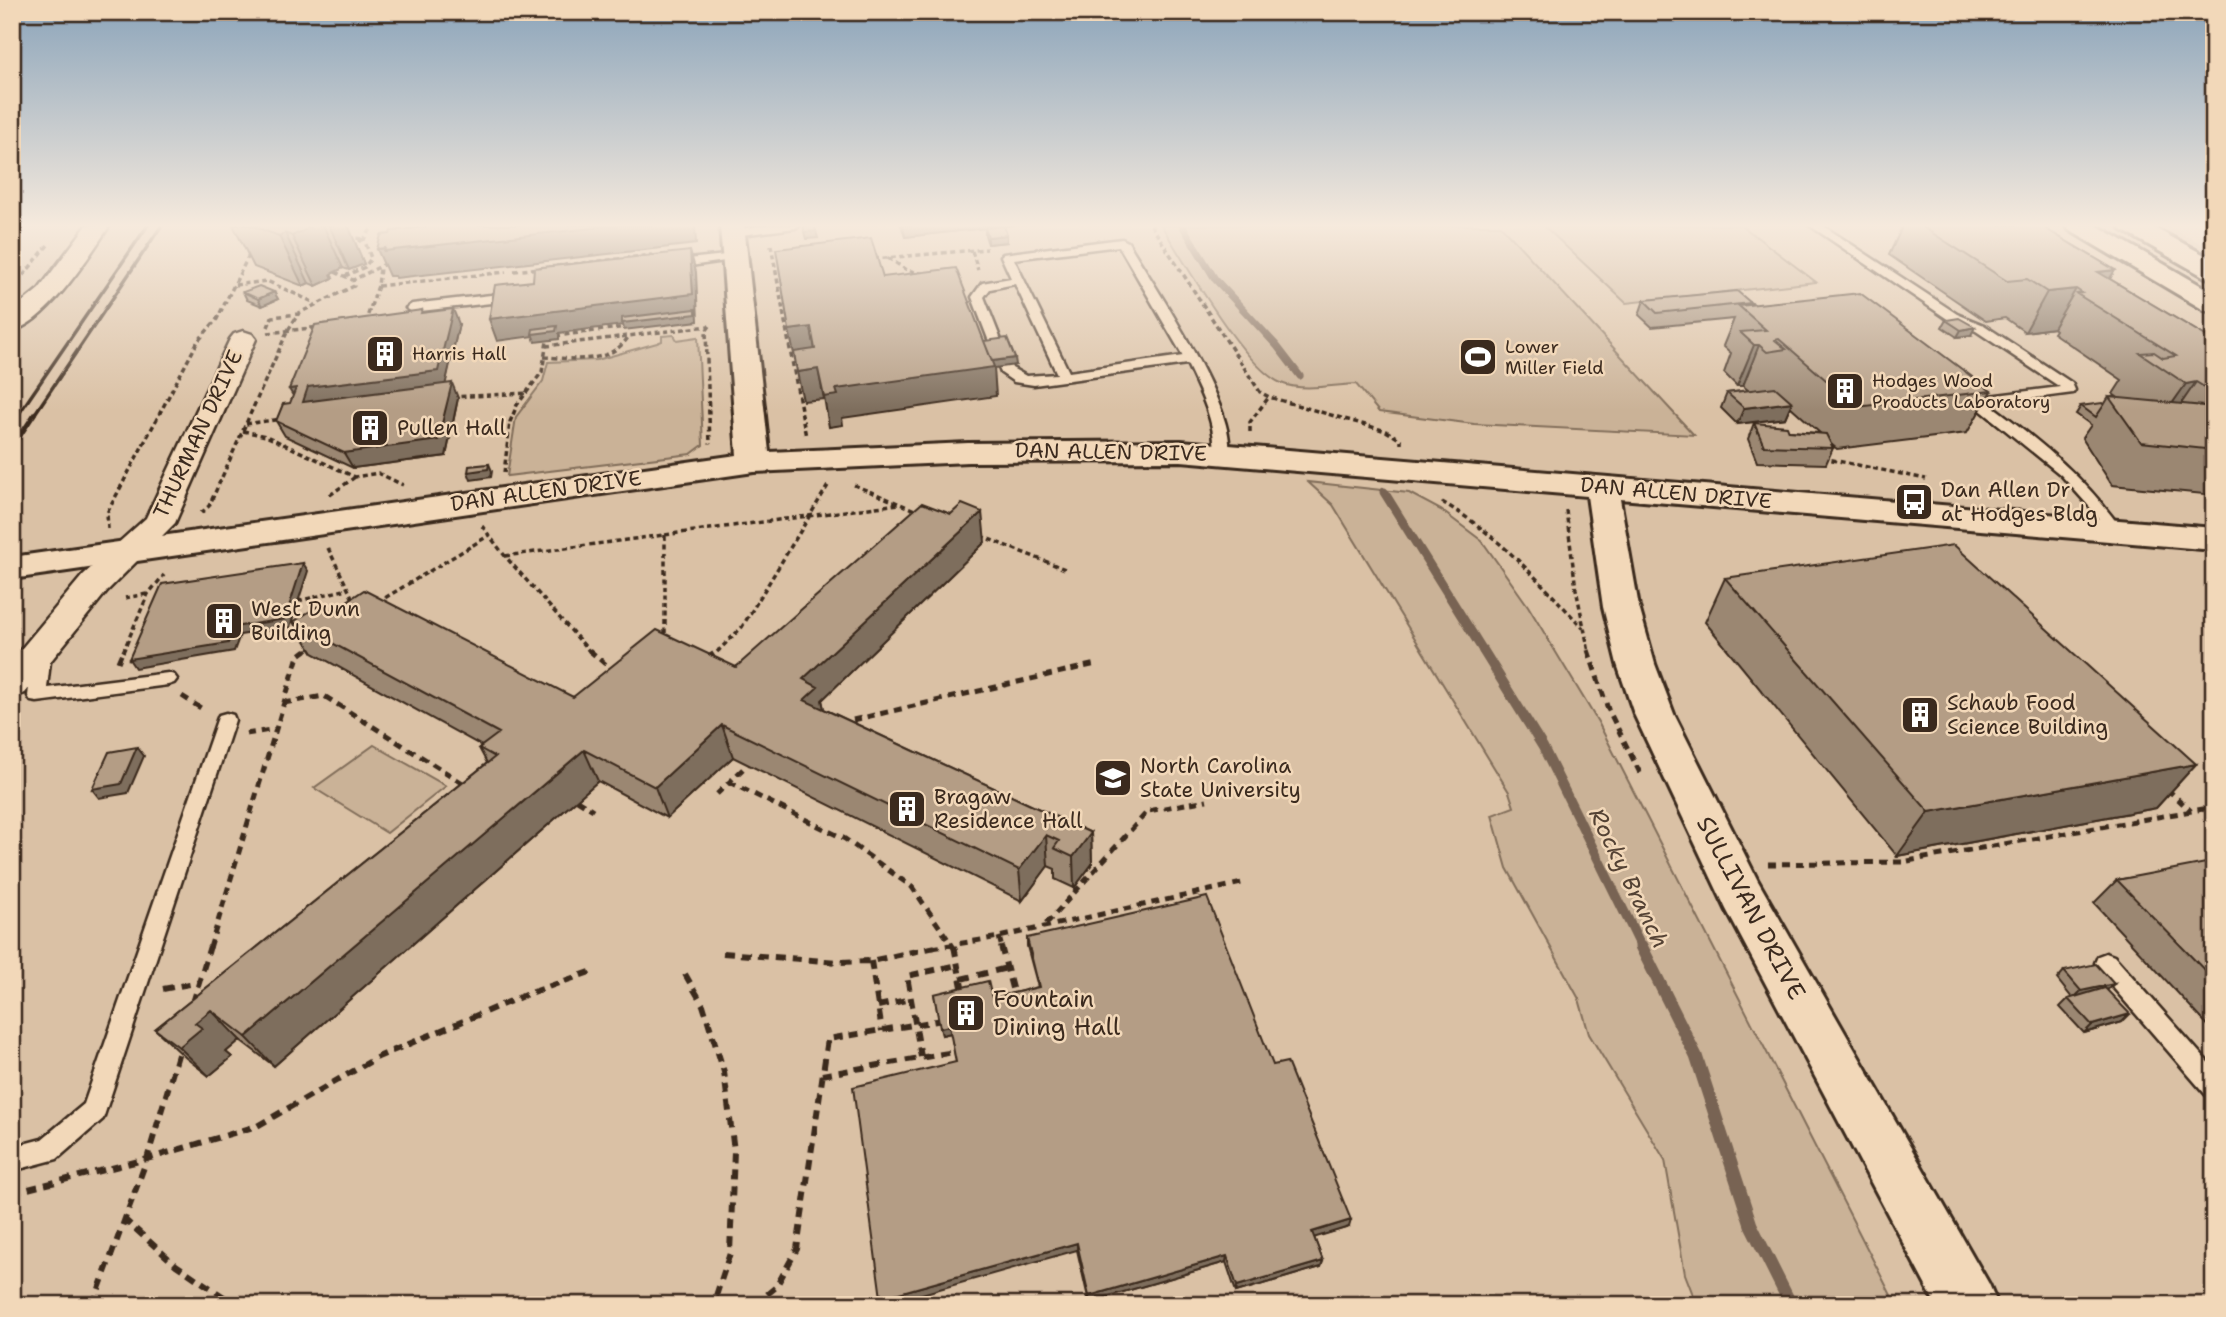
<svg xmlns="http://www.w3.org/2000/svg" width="2226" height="1317" font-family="'Shantell Sans',sans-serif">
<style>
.built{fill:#dac1a5}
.green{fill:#cab297;stroke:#826e5a;stroke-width:2}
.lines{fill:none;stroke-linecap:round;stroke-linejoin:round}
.stream-far3{stroke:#786452;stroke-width:7}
.stream-far2{stroke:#786452;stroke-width:9}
.stream-far1{stroke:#786452;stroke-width:10}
.stream{stroke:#786452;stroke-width:13}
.lane-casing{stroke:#3b2a1e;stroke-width:5}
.street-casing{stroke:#3b2a1e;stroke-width:5}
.secondary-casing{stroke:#3b2a1e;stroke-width:6}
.primary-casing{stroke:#3b2a1e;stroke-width:6}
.path-far2{stroke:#3b2a1e;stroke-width:3.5;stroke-dasharray:5 3.5;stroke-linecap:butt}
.path-far1{stroke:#3b2a1e;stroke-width:5;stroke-dasharray:8 6;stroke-linecap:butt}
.path{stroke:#3b2a1e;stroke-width:6;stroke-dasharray:10 7;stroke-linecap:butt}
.lane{fill:#f2d8b9;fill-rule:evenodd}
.street{fill:#f2d8b9;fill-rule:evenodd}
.secondary{fill:#f2d8b9;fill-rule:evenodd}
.primary{fill:#f2d8b9;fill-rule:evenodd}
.rail-far1{stroke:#3b2a1e;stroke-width:3.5}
.rail{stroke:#3b2a1e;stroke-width:4.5}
.wall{fill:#9b8772;stroke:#3b2a1e;stroke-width:2}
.shaded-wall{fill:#7e6e5d;stroke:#3b2a1e;stroke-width:2}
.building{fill:#b49d85;stroke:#3b2a1e;stroke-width:2}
.labels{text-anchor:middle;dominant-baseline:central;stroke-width:5;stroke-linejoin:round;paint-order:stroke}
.far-poi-label{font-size:18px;fill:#3b2a1e;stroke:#f2d8b9;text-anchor:start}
.poi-label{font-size:21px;fill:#3b2a1e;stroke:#f2d8b9;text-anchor:start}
.street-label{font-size:21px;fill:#3b2a1e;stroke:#f2d8b9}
.water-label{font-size:23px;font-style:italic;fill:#544234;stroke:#f2d8b9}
.near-street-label{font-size:24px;fill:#3b2a1e;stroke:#f2d8b9}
.near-poi-label{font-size:24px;fill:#3b2a1e;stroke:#f2d8b9;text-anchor:start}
</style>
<rect width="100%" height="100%" fill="#ebd1b3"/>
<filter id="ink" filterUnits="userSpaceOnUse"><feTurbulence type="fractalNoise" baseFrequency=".0143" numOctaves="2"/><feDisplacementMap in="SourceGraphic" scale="14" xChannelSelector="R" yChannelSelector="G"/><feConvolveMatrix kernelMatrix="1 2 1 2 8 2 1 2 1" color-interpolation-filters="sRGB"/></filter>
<g filter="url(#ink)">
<path class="built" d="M12,225H2166L2214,251V1305H12Z"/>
<path class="green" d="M1161,225H1500L1694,435L1474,424L1379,412L1356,384C1333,385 1303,392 1281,383C1244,368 1185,262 1161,225Z
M1543,225H1741L1816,282L1626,303Z
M674,335L677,340L698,337L703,445L691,454L507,476L516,417L543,381L548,362L597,360L657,343L662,341V336Z
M1308,482L1409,493L1441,510L1482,541L1528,606L1598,722L1896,1305H1697L1685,1274L1665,1160L1589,1034L1579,999L1507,868L1492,815L1514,807L1509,792L1333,505Z
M374,745L446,786L387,833L314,788Z"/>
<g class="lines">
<path class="stream-far3" d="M1182,225L1215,279L1277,346L1300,376"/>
<path class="stream-far2" d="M1384,492L1484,652"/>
<path class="stream-far1" d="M1483,650L1543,747L1642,948"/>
<path class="stream" d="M1641,946L1696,1056L1751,1225L1791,1305"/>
<defs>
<path id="lane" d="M767,225H800L795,228L733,236L727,233L733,230Z
M1809,225H1822L1957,314L1984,325L2072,383L2075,390L2073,393L1990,404C2041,442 2088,480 2124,533L2122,536H2110L2096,514L2061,475L1957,391L1959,388H1969L1981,397L2060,387L1976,331L1949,320Z
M1122,239L1128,242C1151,281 1245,418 1227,458L1222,459L1215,455C1215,420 1201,394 1187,364L1034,385L1014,382L1001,373L972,297L982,283L1011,278L1001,256L1003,254ZM1119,246L1183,356L1069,372L1014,259ZM1015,284L1057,374L1026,376L1012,368L984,297L990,289Z
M735,254L741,257L739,259L669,269L663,265L669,261Z
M514,289L518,290V296L491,303L412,312L406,308L412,304L491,295Z
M37,300L43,304L41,307L12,310V302Z
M42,647L51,653L47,688L168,673L174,675L177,679L174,683L168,685L37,702L31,701L28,696L33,653Z
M226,713L233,715L235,720L103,1119L57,1159L12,1171V1147L42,1139L84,1104L217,720L219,715Z
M2106,953L2114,956L2214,1069V1098L2206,1095L2098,970L2095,963L2098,956Z"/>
<path id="street" d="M87,225H110C90,255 47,323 12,331V311L39,289Z
M243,331L252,334L256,339L175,523L107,591L25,693L12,697V660L83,575L146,518L230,339L234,334Z"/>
<path id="secondary" d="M720,225H744L769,452L968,443L1181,441L2214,528V550L1620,499L1639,607L1655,664L1674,714L1758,881L1989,1284L1998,1305H1936L1726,909L1634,714L1617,664L1603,607L1587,496L1181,461L968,462L754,472L12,579V557L737,455Z"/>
<path id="primary" d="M2066,225H2096L2214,293V312L2204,310L2069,230Z
M2119,225H2149L2214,260V279L2205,277L2122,230Z"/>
</defs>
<use href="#lane" class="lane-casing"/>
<use href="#street" class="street-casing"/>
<use href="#secondary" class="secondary-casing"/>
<use href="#primary" class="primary-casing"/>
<path class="path-far2" d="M1151,225L1260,392L1269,397L1386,431L1401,440V444
M348,237L364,239L352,244
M771,245L806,437
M972,251L978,270
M888,258L907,270L924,274
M874,259L987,249
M514,271L652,255
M335,272L353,280
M345,276L365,267L371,258L364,239L374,225
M18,282L48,245
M235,285L267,281L315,303
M378,286L506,272
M365,323L378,286L380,268
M710,326L706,331L710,444
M268,327L272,317L298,314
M268,333L319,327
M556,336L627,327
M546,346L709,326
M544,357C574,359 610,365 629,336
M452,397L528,393
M246,424L281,419
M243,431L266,436L355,477L378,473L403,485
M1250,432V422L1269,397
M1823,458L1926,479
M504,473L510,422L517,405L542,372L548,335
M854,485L917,511
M330,495L355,477
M1442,502C1498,534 1539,581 1583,628
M1566,510L1576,589L1589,652
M201,513L209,506L288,330L299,313L354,286L353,280L389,262
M482,526L505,556L590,652
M108,529L107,513L198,341L217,319L250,253
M665,535V640
M981,536L1065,569
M328,548L355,603
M505,556L899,504
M125,598L147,594
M298,601L348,589
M378,602L488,536
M123,652L148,594L164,575
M304,652L312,646
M717,652L742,627L829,484"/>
<path class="path-far1" d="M589,650L612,670
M1588,650L1608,709L1641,775
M707,658L719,650
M118,662L123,650
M182,696L204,710
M284,703L324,696L466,785
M853,720L1096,664
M246,734L276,729
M729,782L845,839L912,887L954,948
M2167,789L2191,811
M717,794L748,764
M577,800L593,810
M1768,864L1902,862L2203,809L2214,818
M1046,924L1148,811L1207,800
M999,937L1002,948
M210,948L298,656L306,650
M932,948L999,937L1242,883"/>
<path class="path" d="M954,946L963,992
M1001,946L1014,996
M723,953L838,962L871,961L940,946
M871,961L882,1031
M685,974L703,1005L724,1072L734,1151L730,1253L713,1305
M961,979L1007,968
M163,989L200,982
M193,1003L210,946
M878,1006L911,999
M921,1057L907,976L958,965
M822,1075L954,1052
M12,1193L147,1159L257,1126L378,1057L525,995L590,972
M123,1218L176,1265L236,1305
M93,1305L147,1159L180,1048
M754,1305L776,1287L797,1249L828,1039L943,1020"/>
<use href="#lane" class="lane"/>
<use href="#street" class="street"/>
<use href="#secondary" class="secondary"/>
<use href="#primary" class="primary"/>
<path class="rail-far1" d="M18,415L148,225
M34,415L162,225"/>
<path class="rail" d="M12,424L19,413
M12,448L35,413"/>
</g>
<path class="wall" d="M233,225H348L364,264L349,270L343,268L331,274L333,278L316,286L309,283L303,286L254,267Z
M901,225H1014L1004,226L1007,242L988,244L985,235V228L905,237Z
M1903,225H2039L2115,270L2110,279L2214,341V495L2112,485L2082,438L2091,425L2076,414L2081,406L2104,405L2109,397H2117L2113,394L2122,380L2053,333L2055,330L2053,328L2025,332L2005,318L1986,321L1889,255Z
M243,292H274L278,299L262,306L247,300Z
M1644,300L1751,303L1750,304L1991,391L1967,433L1837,449L1831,444L1833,448L1826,464L1757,462L1748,439L1754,423L1789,431L1820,433L1790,406L1785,418L1737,424L1721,408L1727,393L1748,390L1743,386H1737L1724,373L1731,353L1723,346L1734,319L1652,327L1639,315Z
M422,310L423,313L459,324L445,384L458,398L446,456L353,468L285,436L276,421Z
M1946,320L1971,335L1957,337L1942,327Z
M985,542L822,700L824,709L1091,833L1092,864L1074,888L1055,879V869L1048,866L1022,901L733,757L667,818L598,781L274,1066L240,1040L226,1052L232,1057L209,1076L186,1058L155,1029L487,763L479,748L482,746L313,653L293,622L332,611L573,697L736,667Z
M1725,578L2196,764L2156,808L1897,856L1705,622Z
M2214,864V1032L2094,903L2117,880Z
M1027,938L1273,1065L1349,1227L1314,1237L1323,1261L1321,1267L1236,1292L1226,1262L1089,1302L1077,1250L956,1062L951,1033L942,1035L934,994L992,998L1038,987L1027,946Z
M2064,971L2107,990L2122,1022L2084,1033L2060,1007L2068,999L2072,998L2057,979Z"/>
<path class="shaded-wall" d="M305,225H323L343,268L331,274L333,278L316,286L292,236Z
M329,225H348L364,264L349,270Z
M619,225H695L696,244L396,278L395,276H389L377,249Z
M903,225H1014L905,237Z
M816,231L818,238L806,239L804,232Z
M285,233L309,283L303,286L279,236Z
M1007,235V242L988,244V237Z
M690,251L696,272L698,321L624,330L623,325L559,333V339L535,342L533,336L497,341L489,319Z
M2115,270L2094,305L2098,272Z
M2076,289L2053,328L2025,332L2047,292Z
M274,292L278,299L262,306L258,299Z
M453,309L459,324L445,386L298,404L289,389L308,387Z
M811,327L816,356L795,359L789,330Z
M1975,327L1971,335L1957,337L1961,330Z
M1754,345H1759L1743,386H1737Z
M1015,358L1016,365L994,368L996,396L842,418L843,425L829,427L824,397L836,389L985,362Z
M818,369L824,399L803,401L797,372Z
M2196,382L2167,424L2157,425L2186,384Z
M452,383L458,398L446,456L353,468L344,453Z
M1792,402L1785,418L1737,424L1744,408Z
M489,464L492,471L491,477L471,480L468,472Z
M982,512L985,542L822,700L826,718L804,700L803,679Z
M303,563L308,571L290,627L240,635L234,651L135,668L129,659L234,627Z
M722,725L733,757L667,818L655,787Z
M137,747L144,756L128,793L99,798L92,789Z
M584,750L598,781L274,1066L246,1037Z
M2196,764L2156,808L1897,856L1929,812Z
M1091,833L1092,864L1074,888L1073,857Z
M1046,835L1048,866L1022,901L1019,870Z
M2114,984L2106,991L2073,999L2081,991Z
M211,1010L240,1040L226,1052L232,1057L209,1076L179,1047L195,1023Z
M2130,1014L2122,1022L2084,1033L2092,1025Z
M949,1026L951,1033L942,1035L940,1028Z
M1351,1220L1349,1227L1310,1239L1312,1232Z
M1077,1243V1250L883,1305L881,1298Z
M1227,1256L1226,1262L1089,1302V1296Z
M1323,1261L1321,1267L1236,1292L1237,1286Z"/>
<path class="building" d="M250,225H305L303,226L309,228L292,236L285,233L279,236Z
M443,225H619L384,251L385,248L377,249L381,235L390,234L391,231Z
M815,225L816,231L804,232V226Z
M1920,225H2039L2115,270L2098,272L2214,341V393L2196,382L2186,384L2140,353L2154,352L2163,358L2176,356L2077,294L2082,293L2076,289L2047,292L2027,279L2007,281Z
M1004,226L1007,235L988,237L985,228Z
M871,238L883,277L956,268L994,367L836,389L838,395L824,397L818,369L797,372L794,352L815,349L811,327L789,330L776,249Z
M690,251L693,294L489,319L495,285L533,281L534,268Z
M259,286L274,292L258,299L243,292Z
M1737,291L1751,303L1657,313L1644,300Z
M1860,293L1991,391L1857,407L1779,339L1775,340L1786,349L1767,352L1759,345H1754L1740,332L1766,330L1739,306Z
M453,309L438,371L308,387L303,402L452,383L438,440L344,453L276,421L283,404L290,403L296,388L289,389L315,325L422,310L421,313Z
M696,309V314L622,323V318Z
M1959,318L1975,327L1961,330L1946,320Z
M557,326L556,331L532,334L533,329Z
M1007,338L1015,358L992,361L984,341Z
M1775,387L1792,402L1744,408L1727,393Z
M2109,397L2214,407V450L2141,442Z
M2102,403L2104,405L2096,417L2081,406Z
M1754,423L1787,426L1789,431L1826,434L1833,448L1764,446Z
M489,464L488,469L468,472L469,466Z
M922,503L951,514L962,504L982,512L803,679L818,687L804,700L1091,833L1073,857L1054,848L1059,841L1046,835L1019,870L722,725L655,787L584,750L246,1037L211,1010L195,1023L202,1028L179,1047L155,1029L495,757L479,748L499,733L293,622L320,605L332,611L364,590L573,697L657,630L736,667Z
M1954,545L2196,764L1929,812L1725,578Z
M303,563L285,619L234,627L228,643L129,659L162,584Z
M137,747L121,784L92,789L109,752Z
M2211,862L2214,864V980L2117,880Z
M1207,897L1273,1065L1287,1062L1351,1220L1312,1232L1323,1261L1237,1286L1227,1256L1089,1296L1077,1243L881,1298L853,1087L956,1062L949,1026L940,1028L934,994L988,981L992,998L1039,987L1027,938Z
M2096,964L2114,984L2081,991L2064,971Z
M2105,988L2130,1014L2092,1025L2068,999Z"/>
</g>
<linearGradient id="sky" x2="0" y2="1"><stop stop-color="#8ba4ba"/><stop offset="0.55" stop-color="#f6eadd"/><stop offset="1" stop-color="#f6eadd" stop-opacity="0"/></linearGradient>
<rect width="2226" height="410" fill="url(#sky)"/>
<defs>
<symbol id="building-square" viewBox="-11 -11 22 22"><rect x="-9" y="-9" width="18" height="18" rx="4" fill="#3b2a1e" stroke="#f2d8b9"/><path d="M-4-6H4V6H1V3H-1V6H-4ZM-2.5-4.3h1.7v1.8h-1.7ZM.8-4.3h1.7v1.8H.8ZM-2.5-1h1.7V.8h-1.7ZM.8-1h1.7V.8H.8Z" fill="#fff"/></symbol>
<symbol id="stadium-square" viewBox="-11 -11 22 22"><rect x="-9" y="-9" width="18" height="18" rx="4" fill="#3b2a1e" stroke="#f2d8b9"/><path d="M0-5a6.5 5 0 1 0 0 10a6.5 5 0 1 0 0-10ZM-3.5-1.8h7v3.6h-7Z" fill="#fff"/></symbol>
<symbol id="bus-square" viewBox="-11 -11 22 22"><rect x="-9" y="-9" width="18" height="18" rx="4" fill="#3b2a1e" stroke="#f2d8b9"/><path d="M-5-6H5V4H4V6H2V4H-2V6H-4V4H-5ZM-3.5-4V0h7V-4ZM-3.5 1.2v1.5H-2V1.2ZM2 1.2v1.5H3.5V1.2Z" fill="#fff"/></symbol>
<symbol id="university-square" viewBox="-11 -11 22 22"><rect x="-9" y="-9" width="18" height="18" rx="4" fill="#3b2a1e" stroke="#f2d8b9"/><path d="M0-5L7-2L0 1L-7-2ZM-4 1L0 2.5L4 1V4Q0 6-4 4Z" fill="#fff"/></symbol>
</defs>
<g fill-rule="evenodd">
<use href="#building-square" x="363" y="332" width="44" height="44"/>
<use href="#stadium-square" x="1456" y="335" width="44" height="44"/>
<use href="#building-square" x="1823" y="369" width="44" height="44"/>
<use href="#building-square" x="348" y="406" width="44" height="44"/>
<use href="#bus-square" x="1892" y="480" width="44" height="44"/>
<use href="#building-square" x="202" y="599" width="44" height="44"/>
<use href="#building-square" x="1898" y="693" width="44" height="44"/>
<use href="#university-square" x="1091" y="756" width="44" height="44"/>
<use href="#building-square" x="885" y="787" width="44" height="44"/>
<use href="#building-square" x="944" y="991" width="44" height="44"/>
</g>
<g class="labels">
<g class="far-poi-label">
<text x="1505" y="347">Lower<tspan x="1505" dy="21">Miller Field</tspan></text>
<text x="412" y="354">Harris Hall</text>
<text x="1872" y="381">Hodges Wood<tspan x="1872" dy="21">Products Laboratory</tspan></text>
</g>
<g class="poi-label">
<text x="397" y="428">Pullen Hall</text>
<text x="1941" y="490">Dan Allen Dr<tspan x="1941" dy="24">at Hodges Bldg</tspan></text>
<text x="251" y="609">West Dunn<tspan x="251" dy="24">Building</tspan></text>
<text x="1947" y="703">Schaub Food<tspan x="1947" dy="24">Science Building</tspan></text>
<text x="1140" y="766">North Carolina<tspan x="1140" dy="24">State University</tspan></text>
<text x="934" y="797">Bragaw<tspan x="934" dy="24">Residence Hall</tspan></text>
</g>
<g class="street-label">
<text transform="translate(198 434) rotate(-65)">THURMAN DRIVE</text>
<text transform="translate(1111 452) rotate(1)">DAN ALLEN DRIVE</text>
<text transform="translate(546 491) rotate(-8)">DAN ALLEN DRIVE</text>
<text transform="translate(1676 493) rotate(5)">DAN ALLEN DRIVE</text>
</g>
<g class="water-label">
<text transform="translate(1629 878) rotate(64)">Rocky Branch</text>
</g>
<g class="near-street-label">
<text transform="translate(1751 908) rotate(62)">SULLIVAN DRIVE</text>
</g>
<g class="near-poi-label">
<text x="993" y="999">Fountain<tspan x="993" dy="28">Dining Hall</tspan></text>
</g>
</g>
<rect width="2226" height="1317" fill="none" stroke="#f2d8b9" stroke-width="42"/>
<rect x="21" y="21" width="2184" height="1275" fill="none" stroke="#3b2a1e" stroke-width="2.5" filter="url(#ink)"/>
</svg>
